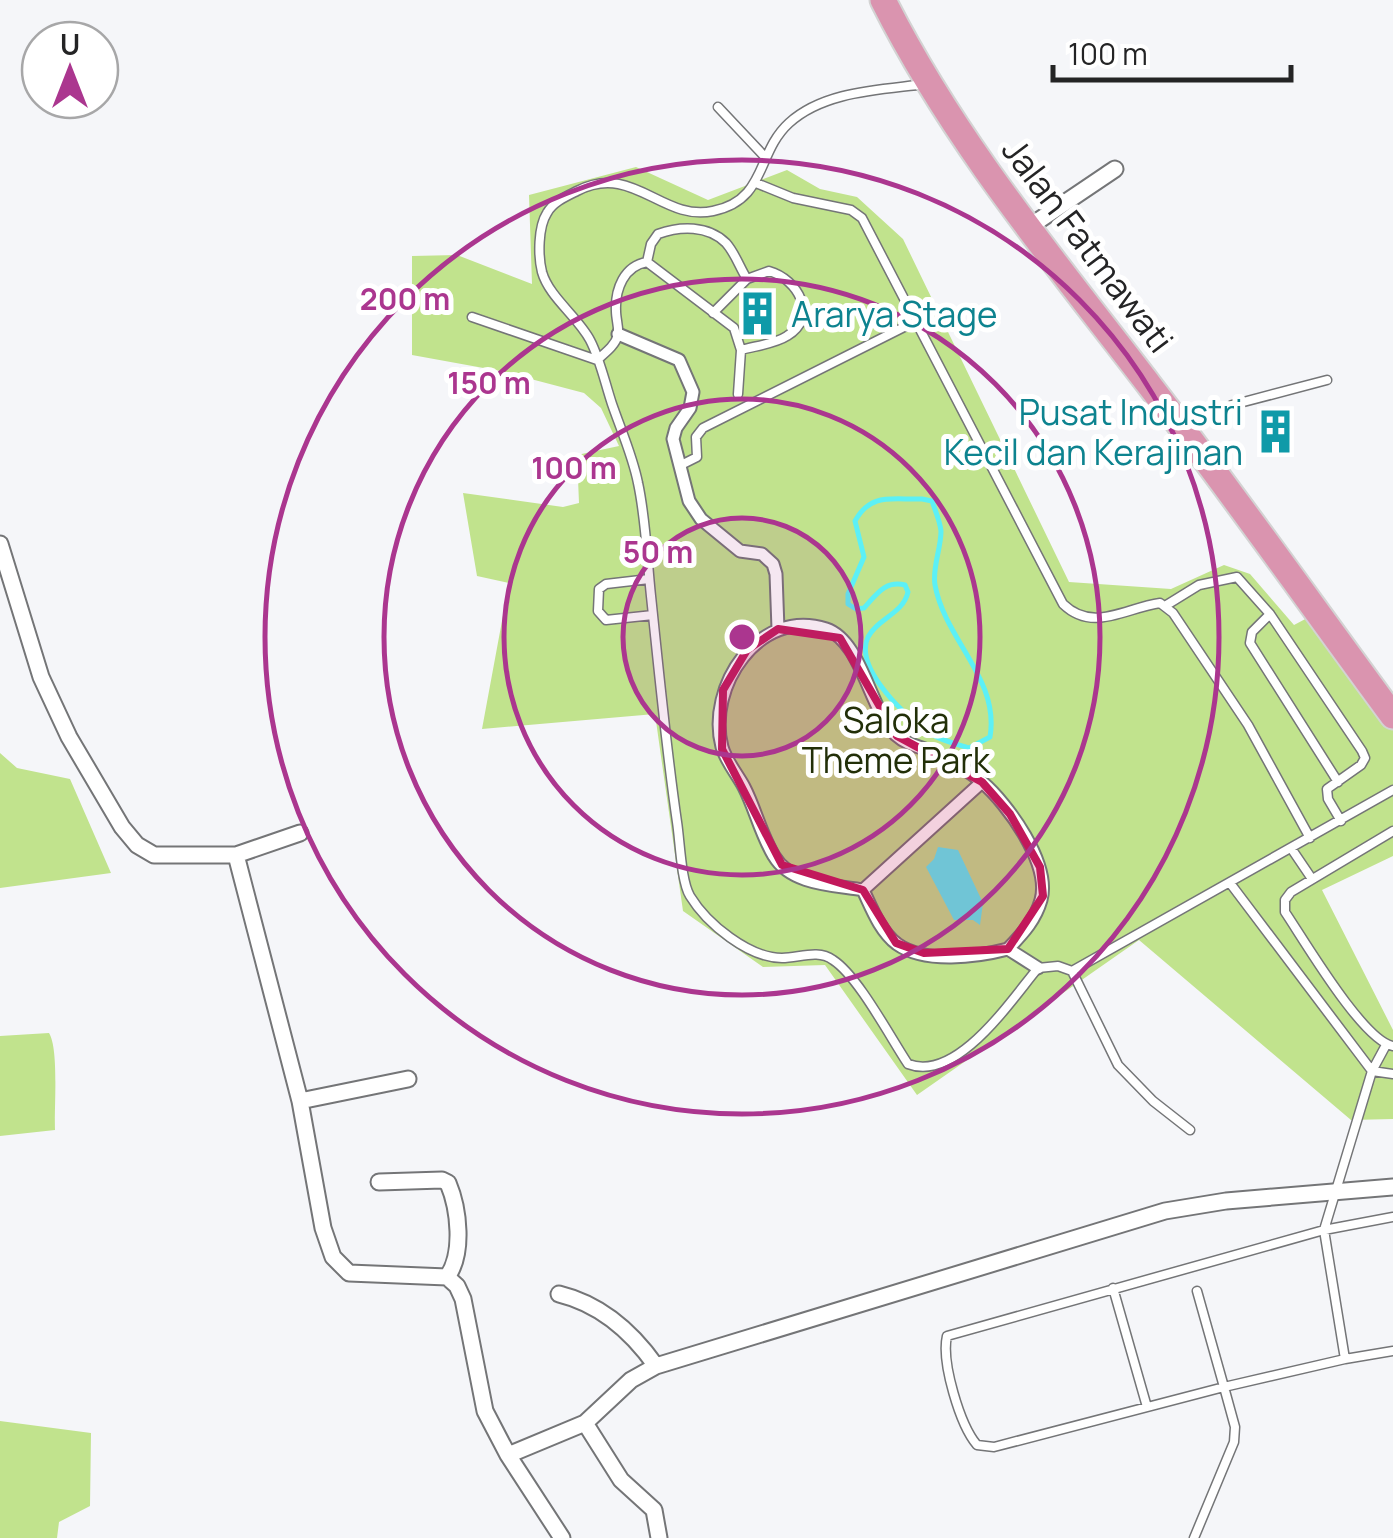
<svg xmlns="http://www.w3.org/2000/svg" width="1393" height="1538" font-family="Manrope,sans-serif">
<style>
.green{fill:#c1e38d}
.water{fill:#5cf0f6}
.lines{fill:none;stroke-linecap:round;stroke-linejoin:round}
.stream{stroke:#5cf0f6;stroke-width:5}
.service-casing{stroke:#747577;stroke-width:11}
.pedestrian-casing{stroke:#747577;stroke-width:15}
.minor-casing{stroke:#747577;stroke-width:19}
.trunk-casing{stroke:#d3d3d3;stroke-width:29}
.service{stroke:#fff;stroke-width:8}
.pedestrian{stroke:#fff;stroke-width:11}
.minor{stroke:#fff;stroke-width:15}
.trunk{stroke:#da94af;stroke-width:25}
.marked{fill:#c2185b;fill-opacity:0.2;stroke:#c2185b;stroke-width:8;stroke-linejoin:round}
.ring{fill:none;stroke:#ab368f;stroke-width:5}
.labels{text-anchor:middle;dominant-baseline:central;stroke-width:10;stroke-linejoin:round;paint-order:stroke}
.street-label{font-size:35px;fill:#242425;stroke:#fff}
.culture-label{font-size:35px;fill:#0d838f;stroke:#fff;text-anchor:start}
.park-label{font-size:35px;fill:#222f08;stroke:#fff}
.centre{fill:#ab368f;stroke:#fff;stroke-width:5}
.ring-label{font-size:30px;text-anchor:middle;font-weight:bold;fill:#ab368f;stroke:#fff;stroke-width:10;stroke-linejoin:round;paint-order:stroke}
</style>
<rect width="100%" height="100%" fill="#f5f6f9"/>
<path class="green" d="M636,167L708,200L787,170L820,189L857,197L903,239L1069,582L1171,589L1224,565L1250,574L1294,625L1311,616L1393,729V856L1322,890L1393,1030V1119L1351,1120L1139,940L917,1095L825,965L763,967L683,911L655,714L482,729L509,583L477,576L463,493L563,507L579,503L577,455L619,446L601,408L584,393L500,371L412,355V256L457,255L532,284L529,195Z
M0,753L17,768L70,779L111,873L0,888Z
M49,1033C59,1049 54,1107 55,1130L0,1136V1036Z
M0,1421L91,1433L90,1506L59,1522L57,1538H0Z"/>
<path class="water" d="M938,847L958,850L983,903L980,925L973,920H954L926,867L934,859Z"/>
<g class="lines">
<path class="stream" d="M922,499L932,501C935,510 940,521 941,531C941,549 932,568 935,585C945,640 1000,679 990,737L969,748C957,744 943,741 933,735C908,720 853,668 868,637C878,618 903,614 908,592L905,585C885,580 876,595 864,608L856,609L848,604V594L864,557L855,521C871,492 892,500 922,499Z"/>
<defs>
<path id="service" d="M925,84C880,90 824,91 789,123C756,153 767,200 713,211C662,222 633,162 577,191C567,196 553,202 547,213C538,227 538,256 542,272C549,297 578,317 590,340C600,359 605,383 612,404C621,430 633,457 638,483C646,520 647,559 651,596C659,672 666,747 677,822C680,841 681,881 690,896C707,924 749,958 782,958C799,958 818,949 833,960C858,976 890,1037 908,1064C957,1083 1011,1000 1038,968L1058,966L1072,971L1393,790
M718,107L766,158
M756,183L793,198L851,210L862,218L1063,604C1093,633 1125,608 1160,603L1173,613L1248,725L1310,838
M647,262L651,244L658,234C680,226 708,225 726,243C735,253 740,268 747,279L769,271C798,279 819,317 787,336C775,344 755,346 741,350
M713,313L747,279
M472,317L597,360C605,353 615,346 618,335C619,327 616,319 616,311C615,289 624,266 647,262L734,328L741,350L738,394
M1189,429L1232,405L1327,380
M679,466L697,457L696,437L703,428L916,321
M649,579L606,584L599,589L598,611L606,620L653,615
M1165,606L1199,585L1237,577L1270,614L1362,751L1365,758L1361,765L1327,789L1328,799L1341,821
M1270,614L1252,632L1250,643L1338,782
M1393,831L1291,892L1285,900V912C1304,940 1363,1041 1393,1046
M1291,848L1312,879
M1230,883L1372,1071L1393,1074
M1072,971L1118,1065L1153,1101L1190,1130
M1113,1288L1147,1407
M1197,1291L1224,1387L1345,1359L1324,1230L1372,1071L1386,1045
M1345,1359L1393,1351
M1194,1538L1234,1442L1235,1427L1224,1387L994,1447L977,1445C960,1425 941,1362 947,1336L1324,1230L1393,1217"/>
<path id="pedestrian" d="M618,334L679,360L693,392L690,408L676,428L673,439L689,501L701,519L740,551L762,554L773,564L776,574L778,629
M982,782L863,890C872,909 880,931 897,944C925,964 977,957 1008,949L1038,968
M863,890C834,885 791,885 774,856C761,835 755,808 744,787C737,774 726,761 722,747C706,687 759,607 826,629C862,641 869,709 896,735C908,746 923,747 937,754C952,761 970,772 982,782C1008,804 1051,864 1041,900C1035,921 1022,934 1008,949"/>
<path id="minor" d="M1029,227L1115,169
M0,544L41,677L69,737L122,827L137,845L154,855H236L300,1101L323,1228L333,1257L349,1273L447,1277L457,1286L463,1299L485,1411L508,1455L562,1538
M236,855L300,833
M300,1101L408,1079
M379,1182L442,1180L448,1183C459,1209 464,1254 447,1277
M559,1294C600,1304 632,1332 656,1366
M585,1423L621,1480L654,1510L659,1538
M508,1455L585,1423L631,1380L656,1366L1165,1211L1226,1201L1393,1187"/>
<path id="trunk" d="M883,0C953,140 1055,262 1150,386C1233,494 1312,606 1393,716"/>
</defs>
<use href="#service" class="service-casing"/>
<use href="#pedestrian" class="pedestrian-casing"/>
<use href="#minor" class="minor-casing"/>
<use href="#trunk" class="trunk-casing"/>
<use href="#service" class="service"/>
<use href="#pedestrian" class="pedestrian"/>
<use href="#minor" class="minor"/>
<use href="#trunk" class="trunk"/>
</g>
<path class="marked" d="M778,629L840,638L897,736L982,782L1010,814L1040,867L1043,896L1008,949L924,953L896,943L863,890L782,865L722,749L723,690L747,650Z"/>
<circle cx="742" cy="637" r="119" fill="#ab368f" fill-opacity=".12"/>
<g class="ring">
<circle cx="742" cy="637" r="119"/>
<circle cx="742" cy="637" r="238"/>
<circle cx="742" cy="637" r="358"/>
<circle cx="742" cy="637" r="477"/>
</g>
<defs>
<symbol id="building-bare" viewBox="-9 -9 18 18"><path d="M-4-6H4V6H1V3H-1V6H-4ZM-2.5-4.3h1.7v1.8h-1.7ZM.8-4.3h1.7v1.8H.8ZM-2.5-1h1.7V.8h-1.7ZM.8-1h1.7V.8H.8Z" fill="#0f9aa8" stroke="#fff" stroke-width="2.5" paint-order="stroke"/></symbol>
</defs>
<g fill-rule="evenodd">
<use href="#building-bare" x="726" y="282" width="63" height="63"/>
<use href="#building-bare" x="1244" y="400" width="63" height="63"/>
</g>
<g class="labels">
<g class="street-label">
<text transform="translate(1088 245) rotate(53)">Jalan Fatmawati</text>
</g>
<g class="culture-label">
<text x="791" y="314">Ararya Stage</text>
<text x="1243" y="412" text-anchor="end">Pusat Industri<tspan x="1243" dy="40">Kecil dan Kerajinan</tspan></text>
</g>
<g class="park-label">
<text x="896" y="720">Saloka<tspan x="896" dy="40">Theme Park</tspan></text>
</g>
</g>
<circle cx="742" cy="637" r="15" class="centre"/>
<g class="ring-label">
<text x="405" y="310">200 m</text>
<text x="489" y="394">150 m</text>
<text x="574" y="479">100 m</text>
<text x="658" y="563">50 m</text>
</g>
<g transform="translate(70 70)"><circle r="48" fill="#ffffff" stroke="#a7a7a8" stroke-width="2.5"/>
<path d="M0-8L18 38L0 25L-18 38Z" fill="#ab368f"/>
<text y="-15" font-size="28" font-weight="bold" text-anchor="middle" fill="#242425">U</text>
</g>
<path d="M1053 65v15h238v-15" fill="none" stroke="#242425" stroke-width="5"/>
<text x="1068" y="65" font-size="30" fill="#242425" stroke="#ffffff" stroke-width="8" paint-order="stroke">100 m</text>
</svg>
